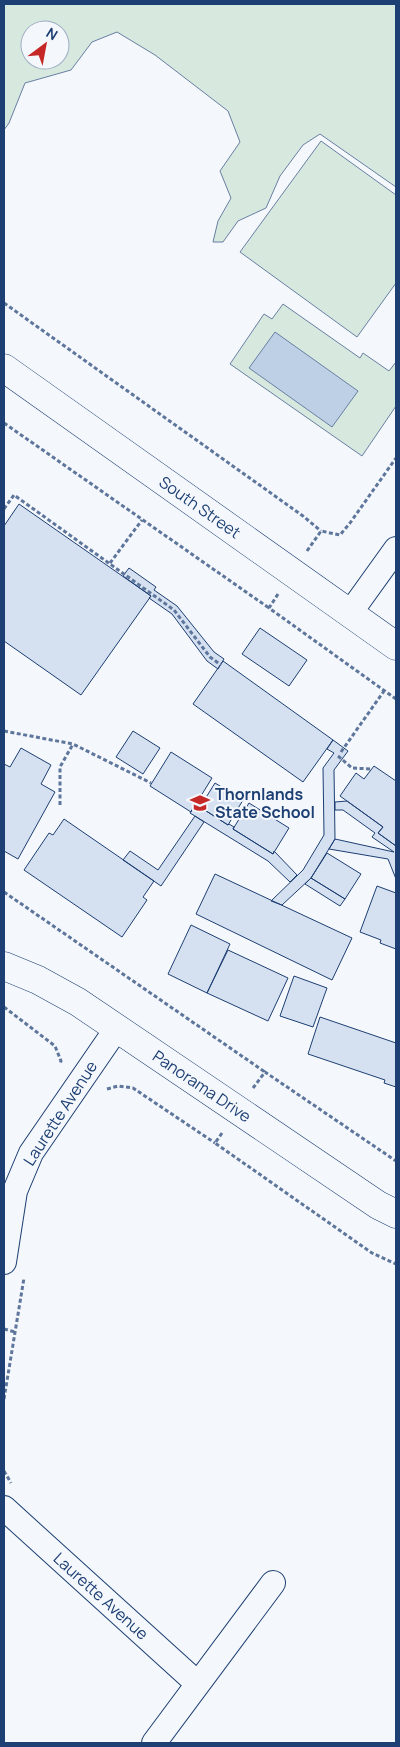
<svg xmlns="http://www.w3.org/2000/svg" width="400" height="1747" font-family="Manrope,sans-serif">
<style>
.green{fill:#d7e8df;stroke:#687fa3;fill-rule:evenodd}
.water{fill:#bed0e5;stroke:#687fa3}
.building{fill:#d5e0f0;stroke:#1d3f73}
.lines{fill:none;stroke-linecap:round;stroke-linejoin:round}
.minor-casing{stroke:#1d3f73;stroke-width:26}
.tertiary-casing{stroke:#1d3f73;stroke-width:29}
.path{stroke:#5e769c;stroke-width:3;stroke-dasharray:4 2.5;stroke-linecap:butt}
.minor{stroke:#f4f7fb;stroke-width:24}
.tertiary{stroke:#f4f7fb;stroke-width:28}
.labels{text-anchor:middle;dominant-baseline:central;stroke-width:4;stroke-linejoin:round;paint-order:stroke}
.street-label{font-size:16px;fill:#1d3f73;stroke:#f4f7fb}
.poi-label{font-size:16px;font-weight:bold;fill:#1d3f73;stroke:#f4f7fb;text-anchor:start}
</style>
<rect width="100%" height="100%" fill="#f4f7fb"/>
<path class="green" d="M4,4H396V187L320,134L303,145L280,176L266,208L238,221L223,242H213L218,221L231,198L220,171L240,142L228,111L155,55L117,32L92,42L71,70L25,83L9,123L4,130ZM30,30H60V60H30Z
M321,141L396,195V283L357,337L240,252Z
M283,304L360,358L363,353L389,371L396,362V406L362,456L230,364L264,314L272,319Z"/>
<path class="water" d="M275,332L358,391L332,427L249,368Z"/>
<path class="building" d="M19,504L151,596L81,695L4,641V526Z
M129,568L156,587L154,590L177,606L214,652L224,659L218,669L207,661L172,614L149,598L151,596L123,576Z
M260,628L307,660L289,686L242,654Z
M223,661L333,740L303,782L193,704Z
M133,731L160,748L143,774L116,757Z
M333,740L348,751L334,770L335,839L311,878L282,905L271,901L303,870L324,835L323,768L334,753L327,749Z
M21,748L51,765L41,784L55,792L18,859L4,851V764L10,767Z
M171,752L212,778L191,812L150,786Z
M374,766L396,781V846L378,833L383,827L340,796L356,773L364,779Z
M215,783L243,800L228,825L200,807Z
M347,801L383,827L378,833L396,846V879L388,859L329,849L335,839L394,852L372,837L375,833L343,810H335V802Z
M196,803L201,806L200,807L228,825L229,824L234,827L233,829L273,854L274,851L297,875L290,882L268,861L190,813Z
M249,803L289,828L273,854L233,829Z
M195,816L204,822L161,886L123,860L130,851L158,870Z
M64,819L154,881L143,897L147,900L122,937L24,870L49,833L53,835Z
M327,853L361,874L345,899L311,878Z
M215,874L352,938L332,980L196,914Z
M311,878L345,899L340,906L305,884Z
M377,886L396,893V949L380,943L381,940L360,932Z
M191,925L230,944L207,993L168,974Z
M228,950L288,978L268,1021L207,993Z
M294,976L327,988L313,1027L280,1016Z
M320,1017L396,1043V1087L384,1083L385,1080L308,1054Z"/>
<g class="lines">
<defs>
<path id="minor" d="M350,613L396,549
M4,1262L15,1191L31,1153L117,1028
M4,1508L198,1684
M154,1743L273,1583"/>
<path id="tertiary" d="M4,368L396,646
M4,966L38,980L78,1002L378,1205L396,1214"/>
</defs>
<use href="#minor" class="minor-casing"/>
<use href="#tertiary" class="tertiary-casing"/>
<path class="path" d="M4,303L303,516L321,531
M4,423L269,608
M4,509L14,495L174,610L210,657L221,665
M307,551L321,531L340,535L350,523L396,458
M110,563L142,520
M278,594L269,608L396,699
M4,731L73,744L151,783
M341,752L384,691
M338,756L352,768L372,769
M60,805V767L73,744
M4,892L265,1072
M4,1007L55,1046L61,1061L60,1064
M253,1088L265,1072L396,1161
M107,1089L118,1086L133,1088L215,1143
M222,1133L215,1143L372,1253L396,1264
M4,1329L15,1332
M4,1399L24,1278
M4,1471L11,1483"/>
<use href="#minor" class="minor"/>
<use href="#tertiary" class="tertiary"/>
</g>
<defs>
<symbol id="school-bare" viewBox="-9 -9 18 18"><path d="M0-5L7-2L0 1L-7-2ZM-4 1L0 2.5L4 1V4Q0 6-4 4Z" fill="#c62828" stroke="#f4f7fb" stroke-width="2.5" paint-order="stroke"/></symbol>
</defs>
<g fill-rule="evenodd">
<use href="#school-bare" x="186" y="789" width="28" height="28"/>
</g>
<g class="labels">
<g class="street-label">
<text transform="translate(200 507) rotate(35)">South Street</text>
<text transform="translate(202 1086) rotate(34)">Panorama Drive</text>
<text transform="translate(60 1113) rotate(-57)">Laurette Avenue</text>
<text transform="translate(101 1596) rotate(42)">Laurette Avenue</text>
</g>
<g class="poi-label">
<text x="215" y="794">Thornlands<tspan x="215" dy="18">State School</tspan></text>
</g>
</g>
<rect width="400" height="1747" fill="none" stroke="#1d3f73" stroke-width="10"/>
<g transform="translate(45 45) rotate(32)"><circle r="24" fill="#f4f7fb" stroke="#9eadc5"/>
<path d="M0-4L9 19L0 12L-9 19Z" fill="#c62828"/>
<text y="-8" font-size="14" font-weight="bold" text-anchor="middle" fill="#1d3f73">N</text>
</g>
</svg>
